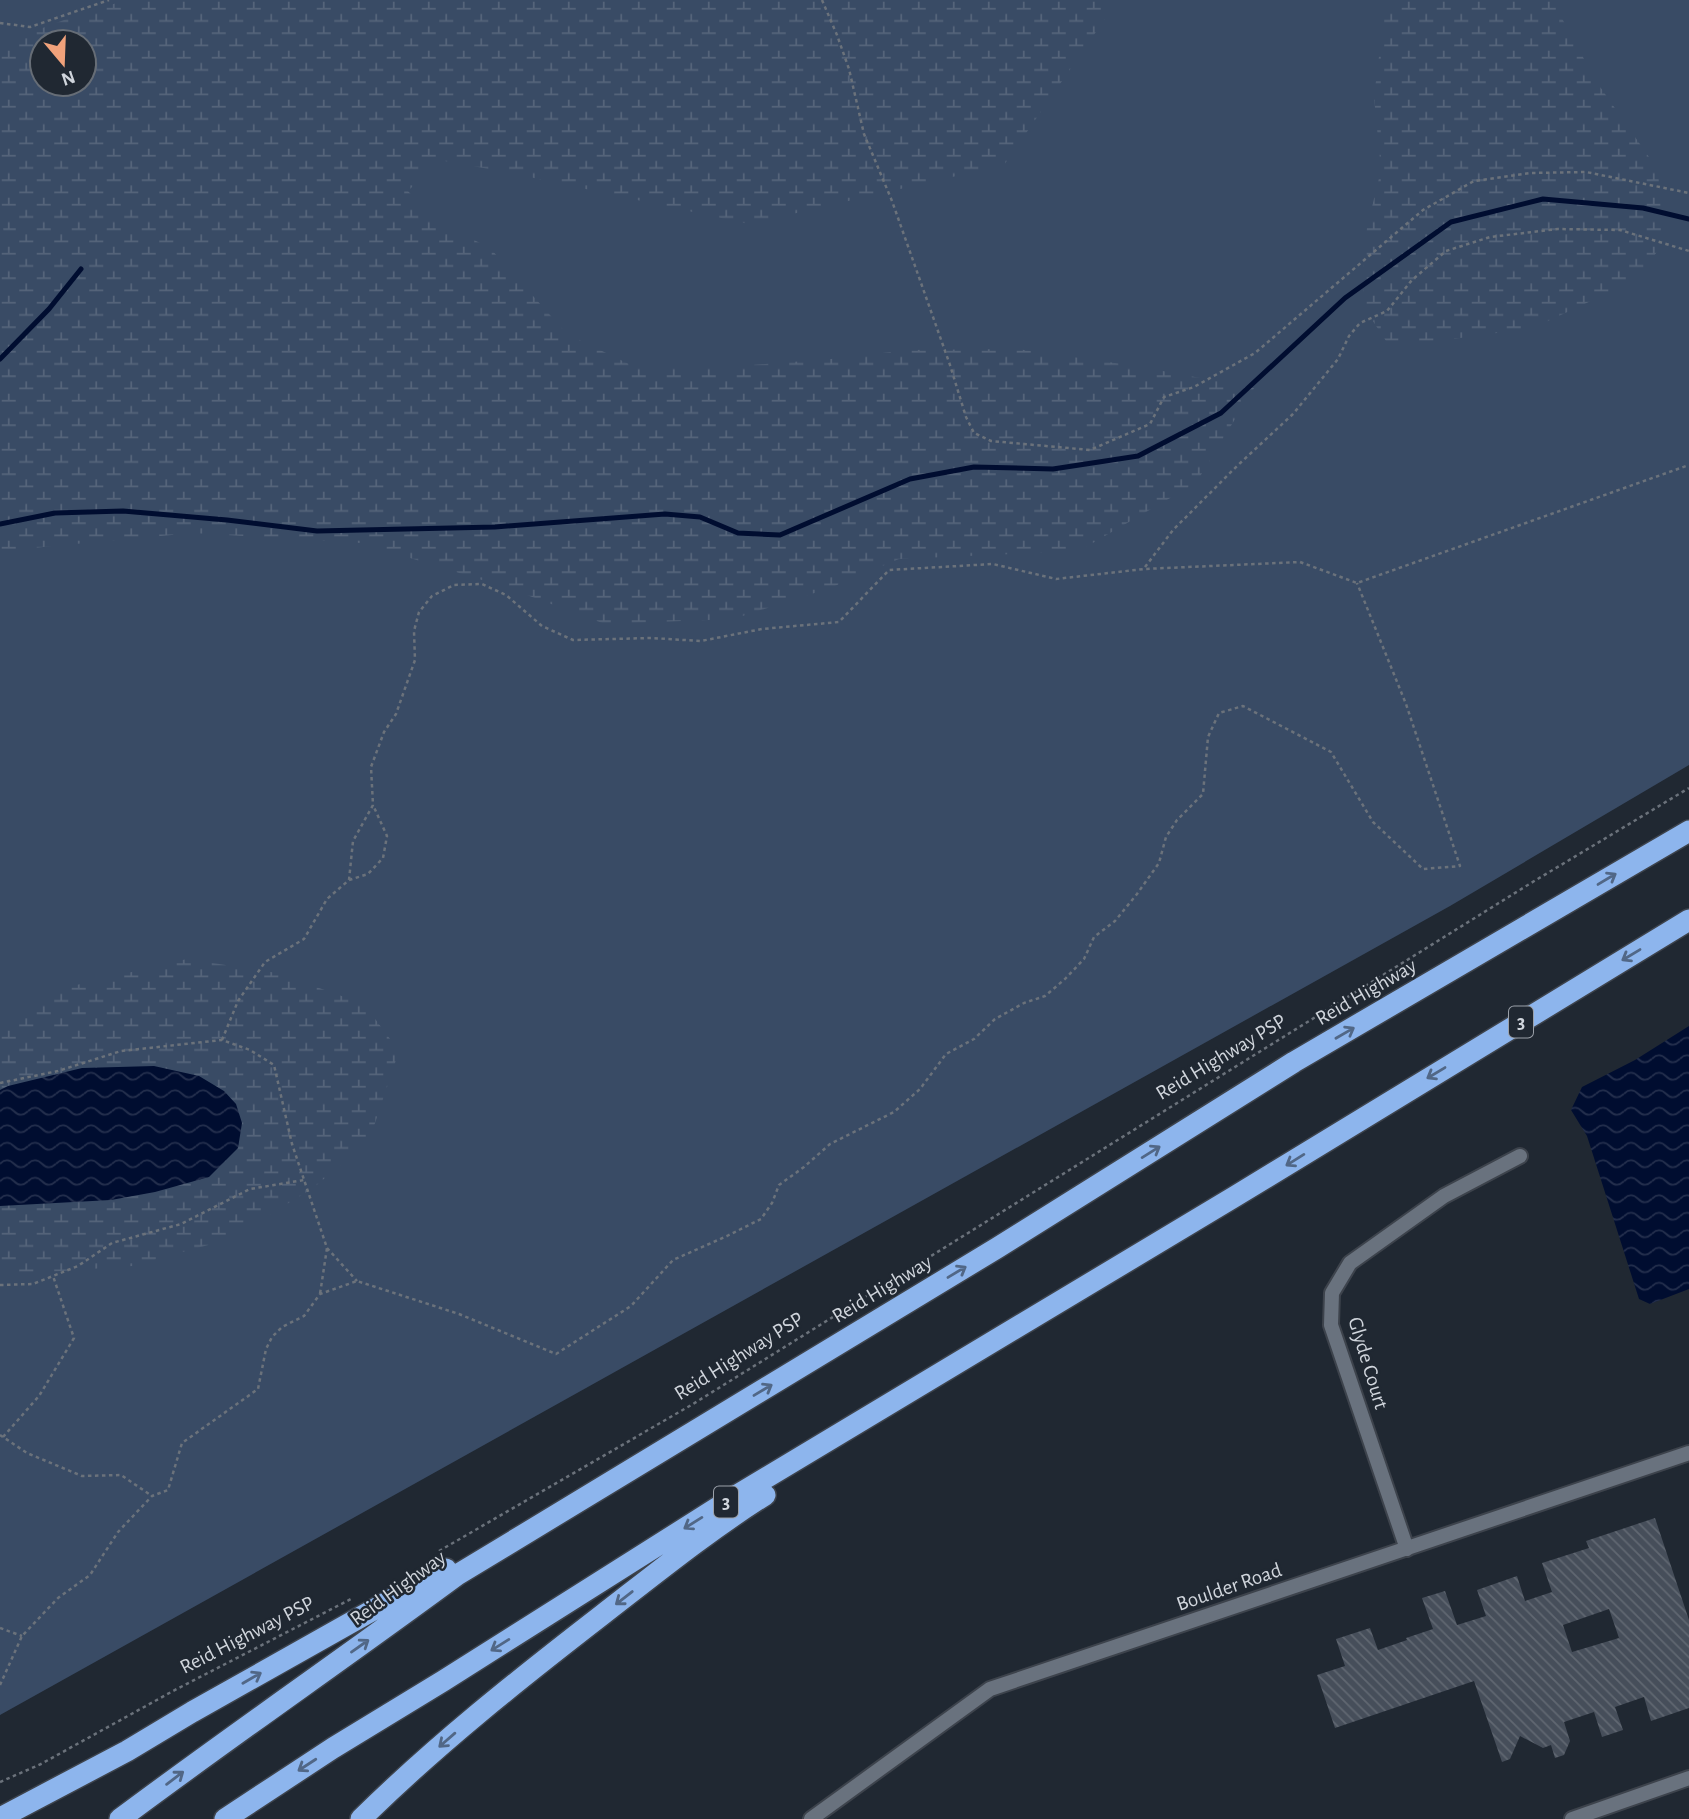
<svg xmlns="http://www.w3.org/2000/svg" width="1689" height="1819" font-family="'Alegreya Sans',sans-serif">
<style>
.grass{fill:#394b65;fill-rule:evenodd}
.wetland{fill:url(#wetland-marsh);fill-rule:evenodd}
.water{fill:url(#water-waves)}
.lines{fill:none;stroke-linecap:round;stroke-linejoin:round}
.stream{stroke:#000d30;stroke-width:5}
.building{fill:url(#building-back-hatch);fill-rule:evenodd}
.minor-casing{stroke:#3d434c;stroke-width:18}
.motorway-casing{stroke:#3d434c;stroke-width:24}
.path{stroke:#6b727b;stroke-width:2.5;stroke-dasharray:3.5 3.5;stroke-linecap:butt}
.minor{stroke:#69727e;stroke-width:14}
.motorway{stroke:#8db5ed;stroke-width:21}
.oneway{stroke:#516786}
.labels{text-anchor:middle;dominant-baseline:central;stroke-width:5;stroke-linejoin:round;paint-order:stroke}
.shield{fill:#202832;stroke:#9ba1a9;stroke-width:2}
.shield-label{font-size:19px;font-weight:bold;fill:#d0d5dc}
.street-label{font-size:21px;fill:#d0d5dc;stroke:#202832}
</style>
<defs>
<pattern id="wetland-marsh" width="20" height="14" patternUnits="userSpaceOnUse" patternTransform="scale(1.75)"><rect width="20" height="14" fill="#394b65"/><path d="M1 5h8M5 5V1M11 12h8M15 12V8" fill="none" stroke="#55647a"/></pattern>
<pattern id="water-waves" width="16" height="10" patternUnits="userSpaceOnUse" patternTransform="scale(1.75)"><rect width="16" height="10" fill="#000d30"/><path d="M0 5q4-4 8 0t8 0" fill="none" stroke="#242f4d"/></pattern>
<pattern id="building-back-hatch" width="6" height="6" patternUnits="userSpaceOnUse" patternTransform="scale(1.75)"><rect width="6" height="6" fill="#464e5a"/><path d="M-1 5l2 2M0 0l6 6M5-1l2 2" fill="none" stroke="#606771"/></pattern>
</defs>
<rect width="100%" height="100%" fill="#202832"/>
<path class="grass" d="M0,0H1689V765L1450,906L0,1715ZM42,42H84V84H42Z"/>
<path class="wetland" d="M127,0H1118L1004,165L749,224L511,173L439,160L408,191L434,220L490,248L567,334L635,367L737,366L831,359L908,350L1017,349L1136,366L1254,388L1196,483L1079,551L899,559L830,588L733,619L605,624L505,587L361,543L193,533L0,551V242L4,238L0,188V44L80,14ZM42,42H84V84H42Z
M1386,0H1552L1596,81L1658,170L1663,243L1638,279L1533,328L1438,341H1386L1363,306L1364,240L1381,170L1374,97Z
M187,959L277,973L364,1004L399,1051L369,1141L313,1188L230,1239L132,1266L6,1275L0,1273V1030L68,987Z"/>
<path class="water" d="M1689,1026V1289L1650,1304L1639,1299L1587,1136L1571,1110L1582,1087L1635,1060Z
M154,1066L199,1076L224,1091L236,1104L242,1123L238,1148L209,1177L155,1192L111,1200L0,1206V1090L8,1086L82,1068Z"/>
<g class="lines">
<path class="stream" d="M0,359L49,309L81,269
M0,524L55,513L123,511L227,520L317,531L495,527L665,514L700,517L738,533L780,535L910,479L974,467L1053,469L1138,456L1221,413L1345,298L1451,222L1543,199L1643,208L1689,219"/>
</g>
<path class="building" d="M1655,1518L1689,1620V1708L1651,1721L1644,1697L1615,1707L1623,1730L1602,1737L1594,1712L1564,1722L1570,1741L1564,1755L1555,1758L1551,1745L1543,1748L1520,1736L1510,1759L1502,1762L1474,1681L1335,1728L1317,1675L1345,1666L1336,1639L1370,1628L1378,1650L1407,1640L1406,1638L1433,1629L1422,1598L1445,1591L1457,1625L1486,1616L1477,1590L1517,1576L1525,1601L1552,1592L1542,1563L1589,1548L1586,1541ZM1609,1609L1619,1638L1572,1652L1563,1625Z"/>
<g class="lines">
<defs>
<path id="minor" d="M1407,1549L1331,1325L1332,1293L1350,1263L1444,1196L1520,1156
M811,1819L990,1689L1689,1453
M1572,1819L1689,1778"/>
<path id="motorway" d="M0,1818L127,1751L192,1712L446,1569
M120,1819C231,1736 346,1657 457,1575L997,1248L1294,1062L1689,831
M225,1819L333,1748L443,1681L739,1494L1234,1197L1689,920
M361,1819C436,1745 518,1680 602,1615C655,1574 708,1531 765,1495"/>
</defs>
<use href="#minor" class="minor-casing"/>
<use href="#motorway" class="motorway-casing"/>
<path class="path" d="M822,0L837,35L849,69L864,134L892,201L950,365L966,417L974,433L991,441L1090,450L1150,424L1164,397L1194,387L1255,353L1423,210L1474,181L1530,173L1586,172L1689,193
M0,23L30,27L109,0
M1145,567L1173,530L1237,466L1293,414L1338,359L1349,336L1360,323L1387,311L1412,280L1446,251L1490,237L1558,229L1620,230L1689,251
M349,880L368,874L383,858L387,836L373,805
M222,1040L238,1001L265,962L304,939L327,899L349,880L353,841L373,805L371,767L384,732L396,714L415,660L414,631L419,612L432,596L454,585L482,584L506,595L542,626L573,640L651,638L701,641L762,629L839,622L889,570L993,564L1056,579L1144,569L1300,562L1357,583L1689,465
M0,1083L58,1071L121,1051L222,1040L250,1050L274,1065L292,1144L327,1248L320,1294
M327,1248L357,1281
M0,1285L33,1284L78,1266L112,1243L181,1224L250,1189L304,1180
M0,1435L27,1453L82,1476L121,1475L152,1496
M3,1437L39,1396L74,1338L53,1276
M439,1551L693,1404L1531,883L1689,788
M0,1628L22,1636
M0,1685L22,1636L58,1598L90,1575L118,1532L152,1496L168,1490L182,1443L258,1389L266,1349L272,1337L282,1327L304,1316L320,1294L357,1281L459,1314L556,1354L631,1306L673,1260L727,1236L761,1219L772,1203L779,1185L804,1167L830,1144L894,1112L920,1089L946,1054L974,1039L995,1019L1024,1003L1045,996L1065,979L1084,959L1094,937L1115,921L1137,894L1159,863L1166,837L1177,820L1203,794L1208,737L1219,713L1243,706L1331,752L1373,822L1423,869L1460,866L1406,704L1357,583
M0,1782L41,1764L173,1691L351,1599"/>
<use href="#minor" class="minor"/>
<use href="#motorway" class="motorway"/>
</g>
<defs><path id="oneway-shaft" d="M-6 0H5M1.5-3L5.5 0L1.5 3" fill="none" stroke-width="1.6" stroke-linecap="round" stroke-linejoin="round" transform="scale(1.75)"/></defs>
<g class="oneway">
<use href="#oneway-shaft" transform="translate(1607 879) rotate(-31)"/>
<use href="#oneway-shaft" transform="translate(1631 955) rotate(149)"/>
<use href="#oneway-shaft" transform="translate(1345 1033) rotate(-30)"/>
<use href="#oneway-shaft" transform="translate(1436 1073) rotate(149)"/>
<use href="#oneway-shaft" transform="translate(1151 1152) rotate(-32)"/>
<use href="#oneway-shaft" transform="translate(1295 1160) rotate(148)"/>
<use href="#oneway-shaft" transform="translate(957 1272) rotate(-31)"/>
<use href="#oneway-shaft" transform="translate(763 1390) rotate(-31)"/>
<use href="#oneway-shaft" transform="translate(693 1523) rotate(148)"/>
<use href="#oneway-shaft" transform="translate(624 1598) rotate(142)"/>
<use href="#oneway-shaft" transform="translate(500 1645) rotate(148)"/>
<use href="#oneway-shaft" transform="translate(360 1646) rotate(-35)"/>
<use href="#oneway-shaft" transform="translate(252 1678) rotate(-30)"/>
<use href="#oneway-shaft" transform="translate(447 1740) rotate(139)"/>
<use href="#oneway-shaft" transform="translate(307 1765) rotate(147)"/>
<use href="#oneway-shaft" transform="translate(175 1778) rotate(-37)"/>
</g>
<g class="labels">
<g class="shield">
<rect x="1509" y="1006.5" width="24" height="31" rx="5"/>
<rect x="714" y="1486.5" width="24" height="31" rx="5"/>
</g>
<g class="shield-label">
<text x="1521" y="1022">3</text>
<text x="726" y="1502">3</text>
</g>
<g class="street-label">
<text transform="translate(1366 992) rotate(-30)">Reid Highway</text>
<text transform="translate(1221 1057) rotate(-31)">Reid Highway PSP</text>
<text transform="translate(882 1289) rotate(-31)">Reid Highway</text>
<text transform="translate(739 1356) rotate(-32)">Reid Highway PSP</text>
<text transform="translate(1368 1363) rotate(73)">Glyde Court</text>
<text transform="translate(1229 1587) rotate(-19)">Boulder Road</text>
<text transform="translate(398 1588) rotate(-36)">Reid Highway</text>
<text transform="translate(247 1635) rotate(-27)">Reid Highway PSP</text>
</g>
</g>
<g transform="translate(63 63) rotate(161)"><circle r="33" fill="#202832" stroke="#666d76" stroke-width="2"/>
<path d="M0-5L12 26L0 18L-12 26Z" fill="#f1a27b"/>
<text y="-10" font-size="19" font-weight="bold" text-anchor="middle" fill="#d0d5dc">N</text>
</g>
</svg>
